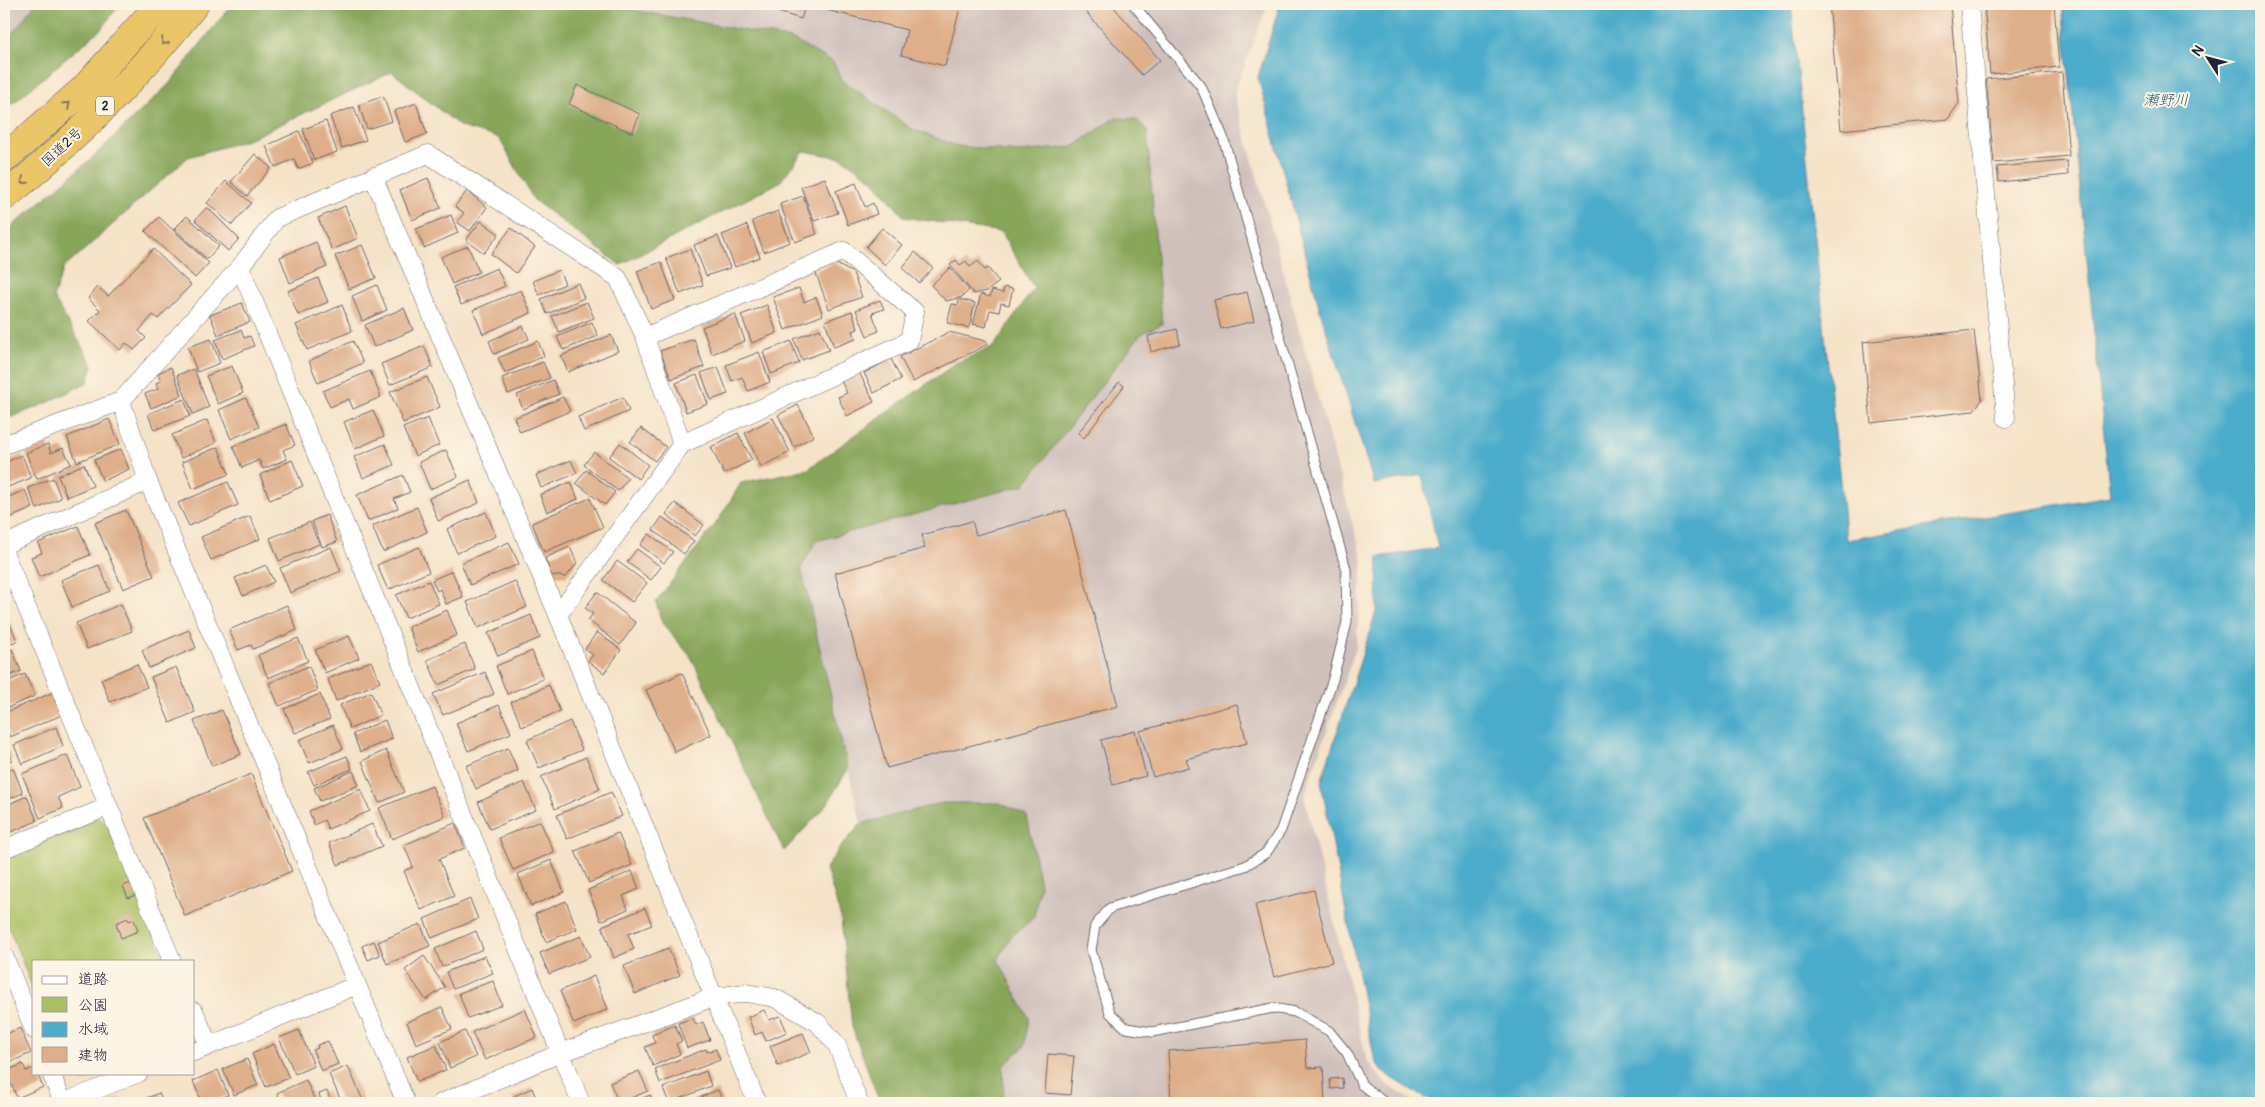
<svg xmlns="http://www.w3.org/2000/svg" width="2265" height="1107" font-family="Pangolin,'Klee One',sans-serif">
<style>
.industrial{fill:#cfc0bb}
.green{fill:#aabf64;stroke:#667050}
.forest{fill:#87a65a;stroke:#54644a}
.water{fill:#4caccb;stroke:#376783}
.building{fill:#deaf8a}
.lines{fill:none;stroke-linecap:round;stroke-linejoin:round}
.lane-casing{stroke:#6c666c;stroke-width:11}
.street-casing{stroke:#6c666c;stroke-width:19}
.highway-casing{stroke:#6c666c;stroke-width:29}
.lane{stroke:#fff;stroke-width:9}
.street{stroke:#fff;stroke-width:18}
.highway{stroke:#ebc669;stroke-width:28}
.oneway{stroke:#867452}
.labels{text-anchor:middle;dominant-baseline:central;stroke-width:4;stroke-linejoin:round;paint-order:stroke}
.shield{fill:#fcf5e5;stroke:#63616e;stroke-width:1}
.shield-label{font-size:12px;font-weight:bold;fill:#22223b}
.street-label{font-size:14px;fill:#22223b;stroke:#fcf5e5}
.water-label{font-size:15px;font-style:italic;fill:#335975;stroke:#fcf5e5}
</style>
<rect width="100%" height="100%" fill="#fcf5e5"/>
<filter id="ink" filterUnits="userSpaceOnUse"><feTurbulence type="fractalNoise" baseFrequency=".02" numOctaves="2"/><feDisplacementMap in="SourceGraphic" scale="10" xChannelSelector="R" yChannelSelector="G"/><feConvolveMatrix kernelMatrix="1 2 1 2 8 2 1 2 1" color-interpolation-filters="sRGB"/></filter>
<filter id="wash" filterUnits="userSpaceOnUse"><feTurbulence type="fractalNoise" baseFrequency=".0096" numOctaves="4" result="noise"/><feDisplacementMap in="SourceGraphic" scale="20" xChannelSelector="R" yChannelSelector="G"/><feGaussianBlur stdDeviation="1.12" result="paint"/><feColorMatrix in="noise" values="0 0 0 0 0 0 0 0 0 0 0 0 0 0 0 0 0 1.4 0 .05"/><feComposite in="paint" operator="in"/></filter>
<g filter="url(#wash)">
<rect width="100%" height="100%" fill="#f5e3c8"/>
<path class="industrial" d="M4,4H35L4,44Z
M601,4H1268L1234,93L1363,561L1356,648L1304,796L1367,1061L1388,1086L1417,1103H1004L1003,1066L1024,1047L1029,1018L998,960L1010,938L1034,917L942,803L861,824L801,568L815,541L1024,485L1141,334L1162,324L1115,118L1073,147L1019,152L957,146L912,129L843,81L833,62L791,39Z"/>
<path class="green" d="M98,818L109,823L165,961H34V992L4,915V857Z
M66,1073H103L84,1081Z"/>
<path class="forest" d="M35,4H120L101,29L4,111V44Z
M232,4H601L791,39L833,62L843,81L912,129L957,146L1019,152L1073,147L1115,118L1136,119L1147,130L1162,324L1141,334L1024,485L816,541L801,568L848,769L826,806L784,851L691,657L662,623L656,602L719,519L741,483L808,469L956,363L994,346L1034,288L1001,232L904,217L872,179L842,158L804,151L780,182L620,265L534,200L499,138L461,127L392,72L247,140L188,157L64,268L53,297L93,365L88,382L45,404L4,420V233L91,159L169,84Z
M942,803H1000L1027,816L1040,885L1034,917L1010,938L998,960L1029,1018L1024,1047L1003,1066L1004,1103H880L852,1027L841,918L826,868L839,849L861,824Z"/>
<path class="water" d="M1280,4H1791L1846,540L2110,496L2062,4H2261V1103H1433L1381,1071L1374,1057L1321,782L1377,609L1378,557L1438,548L1422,475L1374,484L1320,310L1258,77Z"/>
<g id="blocks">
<path class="building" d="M752,4H806L801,19Z
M819,4H961L945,66L901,55L907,30L818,8Z
M1095,4H1111L1160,60L1142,75L1086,12Z
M1829,4H1950L1959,103L1948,119L1841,130Z
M1984,4H2054L2059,67L1990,74Z
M2062,72L2069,156L1994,163L1986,79Z
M577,85L640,114L632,133L569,104Z
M383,96L392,121L367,129L359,105Z
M416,103L427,134L405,142L394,111Z
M354,107L366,140L342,148L330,116Z
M326,121L337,152L314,160L303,129Z
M299,131L313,163L298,169L294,159L275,167L266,146Z
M255,154L271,168L247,196L231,182Z
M2067,161L2068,175L1999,182L1997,167Z
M428,178L441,208L412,220L400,190Z
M825,178L838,213L814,221L801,187Z
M226,181L251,203L232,225L207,203Z
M856,183L865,207L873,203L877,214L848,225L836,191Z
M467,191L487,207L470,231L457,222L464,213L455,206Z
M803,196L817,234L795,242L780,204Z
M345,206L358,238L332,250L318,218Z
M207,207L239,239L228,251L195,220Z
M778,211L790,242L764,252L752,221Z
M451,215L458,233L424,248L416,229Z
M187,216L219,246L207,259L174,229Z
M159,217L209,263L195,278L145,231Z
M481,221L499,234L484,253L466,240Z
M747,225L760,257L735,267L722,235Z
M511,228L535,247L516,273L491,254Z
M882,228L902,245L885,265L866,247Z
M718,236L730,268L706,276L694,245Z
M316,242L327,267L290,283L280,257Z
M362,245L376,278L349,289L335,256Z
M468,246L479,272L452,284L441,257Z
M153,249L191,285L158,319L153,315L139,331L146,338L134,350L126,343L120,350L89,321L100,310L88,298L98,287L108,296Z
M690,249L703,285L680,294L666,258Z
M915,252L933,268L919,283L902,268Z
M956,260L960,265L966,261L970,267L978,261L985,270L988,268L999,282L987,291L974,294L950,265Z
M661,262L675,300L651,309L637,271Z
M835,263L853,273L862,297L829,309L815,271Z
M497,268L505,286L461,305L453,287Z
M950,268L969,290L962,297L946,301L931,285Z
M559,270L565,284L539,295L533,281Z
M318,278L328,302L298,315L288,291Z
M578,283L584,298L547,314L541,299Z
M377,285L387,310L362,321L352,296Z
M1004,287L1013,289L1009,305L1001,303L999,312L990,310L986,327L973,324L981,294L990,297L992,290L1003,293Z
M799,288L804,302L816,297L823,315L785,330L773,297Z
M521,290L531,313L483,334L473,310Z
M1247,292L1254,321L1221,329L1214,300Z
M959,299L975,303L969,328L947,323L952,304L958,305Z
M880,300L884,309L872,313L879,331L867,336L856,310Z
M587,302L594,318L559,332L552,316Z
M242,303L250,322L218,335L210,315Z
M342,305L352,331L307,350L296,325Z
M767,305L777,333L752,343L741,315Z
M404,308L413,330L374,347L365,325Z
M852,311L858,329L853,331L856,339L834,347L825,321Z
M735,314L745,341L712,354L702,327Z
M592,322L598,336L563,350L557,337Z
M523,326L529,339L494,354L489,341Z
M820,329L829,350L802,360L794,339Z
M1177,329L1180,344L1151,352L1148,336Z
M241,330L244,338L250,336L254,346L222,359L215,340Z
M1974,330L1982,400L1973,411L1871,423L1863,342Z
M949,332L986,341L988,344L913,382L900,357Z
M611,335L618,351L568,372L561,356Z
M211,339L220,363L197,372L188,347Z
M694,339L704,367L671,379L660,351Z
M353,341L363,363L318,383L309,361Z
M538,341L544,356L505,373L498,358Z
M791,341L799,363L771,374L763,352Z
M424,346L433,367L390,385L381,364Z
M759,352L770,382L748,391L742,377L732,381L726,365Z
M891,359L901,379L874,393L864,373Z
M543,362L550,378L508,394L502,378Z
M232,366L243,393L218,404L206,376Z
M171,367L182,395L151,408L145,394L158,389L156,383L161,381L158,373Z
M718,367L728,394L711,400L701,373Z
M194,369L209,407L193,414L177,375Z
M370,371L381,397L353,409L349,399L330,407L323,391Z
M859,372L874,402L847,416L838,397L847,393L841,381Z
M697,375L708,404L686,412L676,383Z
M427,377L440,407L403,423L390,392Z
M553,380L559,394L523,409L517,395Z
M1119,382L1124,386L1084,438L1078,433Z
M563,397L570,411L520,432L514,418Z
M623,397L629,411L584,431L578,417Z
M246,398L259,427L231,439L219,410Z
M184,399L190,416L154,430L148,414Z
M798,405L814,436L794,447L778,415Z
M373,410L384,436L355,449L344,422Z
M428,418L439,445L415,456L403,428Z
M773,418L790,452L761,467L745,433Z
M109,419L120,444L77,462L67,437Z
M207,420L216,443L181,458L172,435Z
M286,424L295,445L283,450L287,459L263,469L259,460L242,468L233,446Z
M641,428L666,447L655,461L630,442Z
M738,433L752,460L724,474L711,447Z
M620,443L648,465L638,479L609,457Z
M48,444L51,453L63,448L71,464L37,479L26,453Z
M385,444L394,465L363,478L354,457Z
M218,447L229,474L193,489L182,462Z
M121,449L129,469L103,481L94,460Z
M446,450L458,477L430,489L419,462Z
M594,452L628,478L618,491L584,465Z
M22,455L31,478L8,487L4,477V463Z
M292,460L303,486L270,500L260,475Z
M571,460L577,473L541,488L536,475Z
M84,464L93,486L67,497L58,476Z
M586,470L615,492L605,505L576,483Z
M403,475L410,492L394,499L398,508L368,521L357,495Z
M53,478L61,498L37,509L28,488Z
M470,480L479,503L438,521L429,498Z
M228,482L238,505L189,526L178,503Z
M571,482L578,499L547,512L540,495Z
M25,490L33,508L5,520L4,499Z
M590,498L603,527L544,552L532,523Z
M675,503L704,525L695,536L666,514Z
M417,507L427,532L383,552L372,526Z
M126,510L154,576L123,589L95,523Z
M1066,510L1118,706L887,768L835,573L925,548L922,535L972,521L976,535Z
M486,512L496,536L457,553L447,529Z
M327,515L337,542L322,547L312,521Z
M250,516L260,539L211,560L201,537Z
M662,517L694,541L684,554L653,530Z
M310,522L319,544L279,561L270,538Z
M78,526L90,555L39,577L31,557L42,553L38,543Z
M649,534L673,552L664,563L640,545Z
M509,542L519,564L470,585L461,563Z
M331,547L341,571L290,593L280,568Z
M419,547L429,572L388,590L377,565Z
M570,547L577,563L566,577L551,575L545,558Z
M637,549L661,567L651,580L627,562Z
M617,561L647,583L632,602L603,580Z
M99,565L110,591L72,607L61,580Z
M266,565L274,582L243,596L235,578Z
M452,571L463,597L446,604L440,589L437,591L432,580Z
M429,581L439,604L406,618L396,595Z
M515,581L527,607L478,628L467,602Z
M597,592L636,623L620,645L588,620L593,614L585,608Z
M121,604L132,631L87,649L76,623Z
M287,605L297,630L253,649L251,645L238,650L229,630Z
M447,610L457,635L418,652L408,627Z
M531,615L540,638L498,656L488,633Z
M8,618L17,641L4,646V619Z
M189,630L196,648L149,668L142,650Z
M597,632L621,650L604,673L588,661L593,655L585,649Z
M349,636L359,658L325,673L315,650Z
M298,638L308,661L268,678L258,655Z
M465,644L475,669L438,685L427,660Z
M12,649L21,671L4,678V652Z
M532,651L543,679L507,694L496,666Z
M371,661L380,682L336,701L328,679Z
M137,664L147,687L110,702L101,679Z
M309,666L318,690L279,706L269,683Z
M176,667L195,712L170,723L151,677Z
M485,672L494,694L443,715L433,694Z
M682,673L711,735L675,752L646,690Z
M25,674L35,696L4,709V683Z
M549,685L560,711L522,727L511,702Z
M54,692L64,714L10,737L4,723V713Z
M371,692L381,715L350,729L340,705Z
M320,694L330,719L295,733L284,709Z
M1237,704L1247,743L1186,759L1189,767L1153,777L1140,731Z
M499,705L511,733L468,751L456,723Z
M222,710L241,754L212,766L194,721Z
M385,720L392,739L360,752L353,734Z
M570,721L582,750L539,768L527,740Z
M333,725L343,749L309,763L299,740Z
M56,727L63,746L22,764L14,745Z
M1135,731L1146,776L1113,785L1101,740Z
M4,741L12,760L4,763Z
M508,748L518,771L476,789L466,766Z
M386,750L404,792L379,803L362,761Z
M67,755L80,787L58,797L63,808L40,818L22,774Z
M347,756L352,769L314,785L308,772Z
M586,757L600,789L555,809L541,777Z
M13,768L23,793L4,801V772Z
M353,771L359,785L320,801L314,788Z
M251,774L292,871L185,916L144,818Z
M524,782L536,810L490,829L478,802Z
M432,786L445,816L392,839L379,808Z
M361,789L370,811L328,829L324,820L314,825L309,811Z
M611,792L622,816L567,839L557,815Z
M27,796L37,821L4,835V806Z
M540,821L554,852L513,870L499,838Z
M455,823L465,848L439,859L454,896L421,910L404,871L413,867L404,845Z
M372,824L382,846L338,865L329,843Z
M618,833L632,865L589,883L575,851Z
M551,860L564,892L531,906L518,874Z
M632,871L639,889L623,896L628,909L601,921L588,890Z
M131,883L136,895L128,898L123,886Z
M1314,890L1332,962L1274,977L1255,905Z
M470,899L478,919L432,938L424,919Z
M566,901L577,929L546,942L535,914Z
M645,908L652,925L628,934L634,949L614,958L602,926Z
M128,918L129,921L134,919L138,931L121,938L116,923Z
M420,924L430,946L387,964L378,942Z
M476,931L483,949L442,967L435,949Z
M581,936L590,957L549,974L540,953Z
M374,941L380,955L368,960L362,946Z
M668,948L680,975L635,994L624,966Z
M424,956L445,987L426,1000L405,970Z
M485,956L493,973L453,989L446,972Z
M594,976L608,1009L574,1024L560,991Z
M493,981L502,1005L468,1018L459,993Z
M442,1007L452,1029L416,1044L407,1022Z
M525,1009L537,1037L485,1060L472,1032Z
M764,1010L769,1020L780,1016L787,1032L766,1041L762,1032L755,1035L748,1017Z
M693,1018L696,1025L703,1022L710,1040L687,1048L678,1023Z
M675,1025L682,1041L676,1044L680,1054L653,1066L645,1047L655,1043L652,1035Z
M20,1028L31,1053L4,1065V1035Z
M299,1030L314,1066L295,1074L279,1038Z
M465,1031L476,1057L450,1068L440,1042Z
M803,1033L811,1052L778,1066L770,1046Z
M1305,1040L1307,1068L1323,1067L1325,1103H1171L1168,1051Z
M328,1041L338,1064L321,1071L313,1050L318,1048L317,1045Z
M274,1044L289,1078L266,1087L252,1054Z
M436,1045L446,1070L417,1082L407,1057Z
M706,1049L707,1052L716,1049L720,1060L660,1083L655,1069Z
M1048,1054L1074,1056L1070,1095L1045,1093Z
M247,1059L258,1085L234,1095L223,1069Z
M23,1064L26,1071L34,1068V1073H37L43,1087L17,1098L6,1071Z
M348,1066L364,1103H342L329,1074Z
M218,1070L228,1095L208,1103H202L193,1081Z
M639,1071L648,1091L619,1103L610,1083Z
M706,1071L711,1086L669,1103L663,1088Z
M1342,1078L1343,1088L1331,1089L1330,1079Z
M4,1079L10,1093L4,1095Z
M306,1080L316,1103H282L277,1093Z
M532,1088L538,1103H515L512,1097Z
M718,1090L724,1103H686Z
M327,1091L332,1103H322L319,1094Z
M159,1093L164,1103H135Z
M650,1095L654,1103H630Z
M120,1098L122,1103H108Z"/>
</g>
</g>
<g filter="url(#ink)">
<use href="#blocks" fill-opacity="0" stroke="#6c666c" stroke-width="1"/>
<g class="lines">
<defs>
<path id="lane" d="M1133,4L1201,86L1223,137L1346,569L1347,622L1333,679L1281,830L1266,853L1245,866L1110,908L1095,926L1091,950L1110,1013L1126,1028L1152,1032L1273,1008L1295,1012L1329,1031L1347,1053L1362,1085L1385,1103"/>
<path id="street" d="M1969,4L2006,418
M373,176L558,615L757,1103
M240,267L581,1103
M645,337L844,251L915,312L909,341L682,444
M121,401L148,481L406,1103
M4,445L121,401L240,267L277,218L428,154L618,278L645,337L682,444L558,615
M4,545L148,481
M4,552L172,961
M4,849L107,807
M4,956L34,1030
M194,1011L209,1046
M194,1052L357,985
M51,1073L63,1103
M62,1103L139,1073
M441,1103L561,1053L714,997L746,993L775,998L818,1023L837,1045L859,1103"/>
<path id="highway" d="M4,159L84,89L160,4
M4,197C75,140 139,76 195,4"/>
</defs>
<use href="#lane" class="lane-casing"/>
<use href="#street" class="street-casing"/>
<use href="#highway" class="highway-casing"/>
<use href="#lane" class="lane"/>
<use href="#street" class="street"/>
<use href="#highway" class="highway"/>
</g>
<defs><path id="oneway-chevron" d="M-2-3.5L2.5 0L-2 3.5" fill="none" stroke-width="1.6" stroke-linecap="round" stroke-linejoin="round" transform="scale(1.25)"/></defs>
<g class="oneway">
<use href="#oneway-chevron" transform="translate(164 42) rotate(131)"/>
<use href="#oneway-chevron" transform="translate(67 105) rotate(-43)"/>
<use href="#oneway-chevron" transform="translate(24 181) rotate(141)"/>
</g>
</g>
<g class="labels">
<rect class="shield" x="96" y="96.5" width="18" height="19" rx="4"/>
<g class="shield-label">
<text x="105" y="106">2</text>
</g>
<g class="street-label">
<text transform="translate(62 147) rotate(-43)">国道2号</text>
</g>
<g class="water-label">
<text x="2166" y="100">瀬野川</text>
</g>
</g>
<rect width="2265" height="1107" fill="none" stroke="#fcf5e5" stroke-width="20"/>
<rect x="32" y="960" width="162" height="115" fill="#fcf5e5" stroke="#a5a1a1"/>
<rect x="42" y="976" width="25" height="8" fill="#ffffff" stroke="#a5a1a1"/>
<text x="78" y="984" font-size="15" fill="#22223b">道路</text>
<rect x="42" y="997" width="25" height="15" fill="#aabf64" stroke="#a5a1a1"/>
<text x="78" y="1010" font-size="15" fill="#22223b">公園</text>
<rect x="42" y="1022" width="25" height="15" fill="#4caccb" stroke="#a5a1a1"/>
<text x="78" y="1034" font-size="15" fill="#22223b">水域</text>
<rect x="42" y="1047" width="25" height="15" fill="#deaf8a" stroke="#a5a1a1"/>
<text x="78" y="1060" font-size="15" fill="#22223b">建物</text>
<g transform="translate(2208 58) rotate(306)" stroke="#fcf5e5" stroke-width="4" paint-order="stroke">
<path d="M0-4L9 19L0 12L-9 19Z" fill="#22223b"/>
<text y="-8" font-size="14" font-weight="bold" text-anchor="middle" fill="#22223b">N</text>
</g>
</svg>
